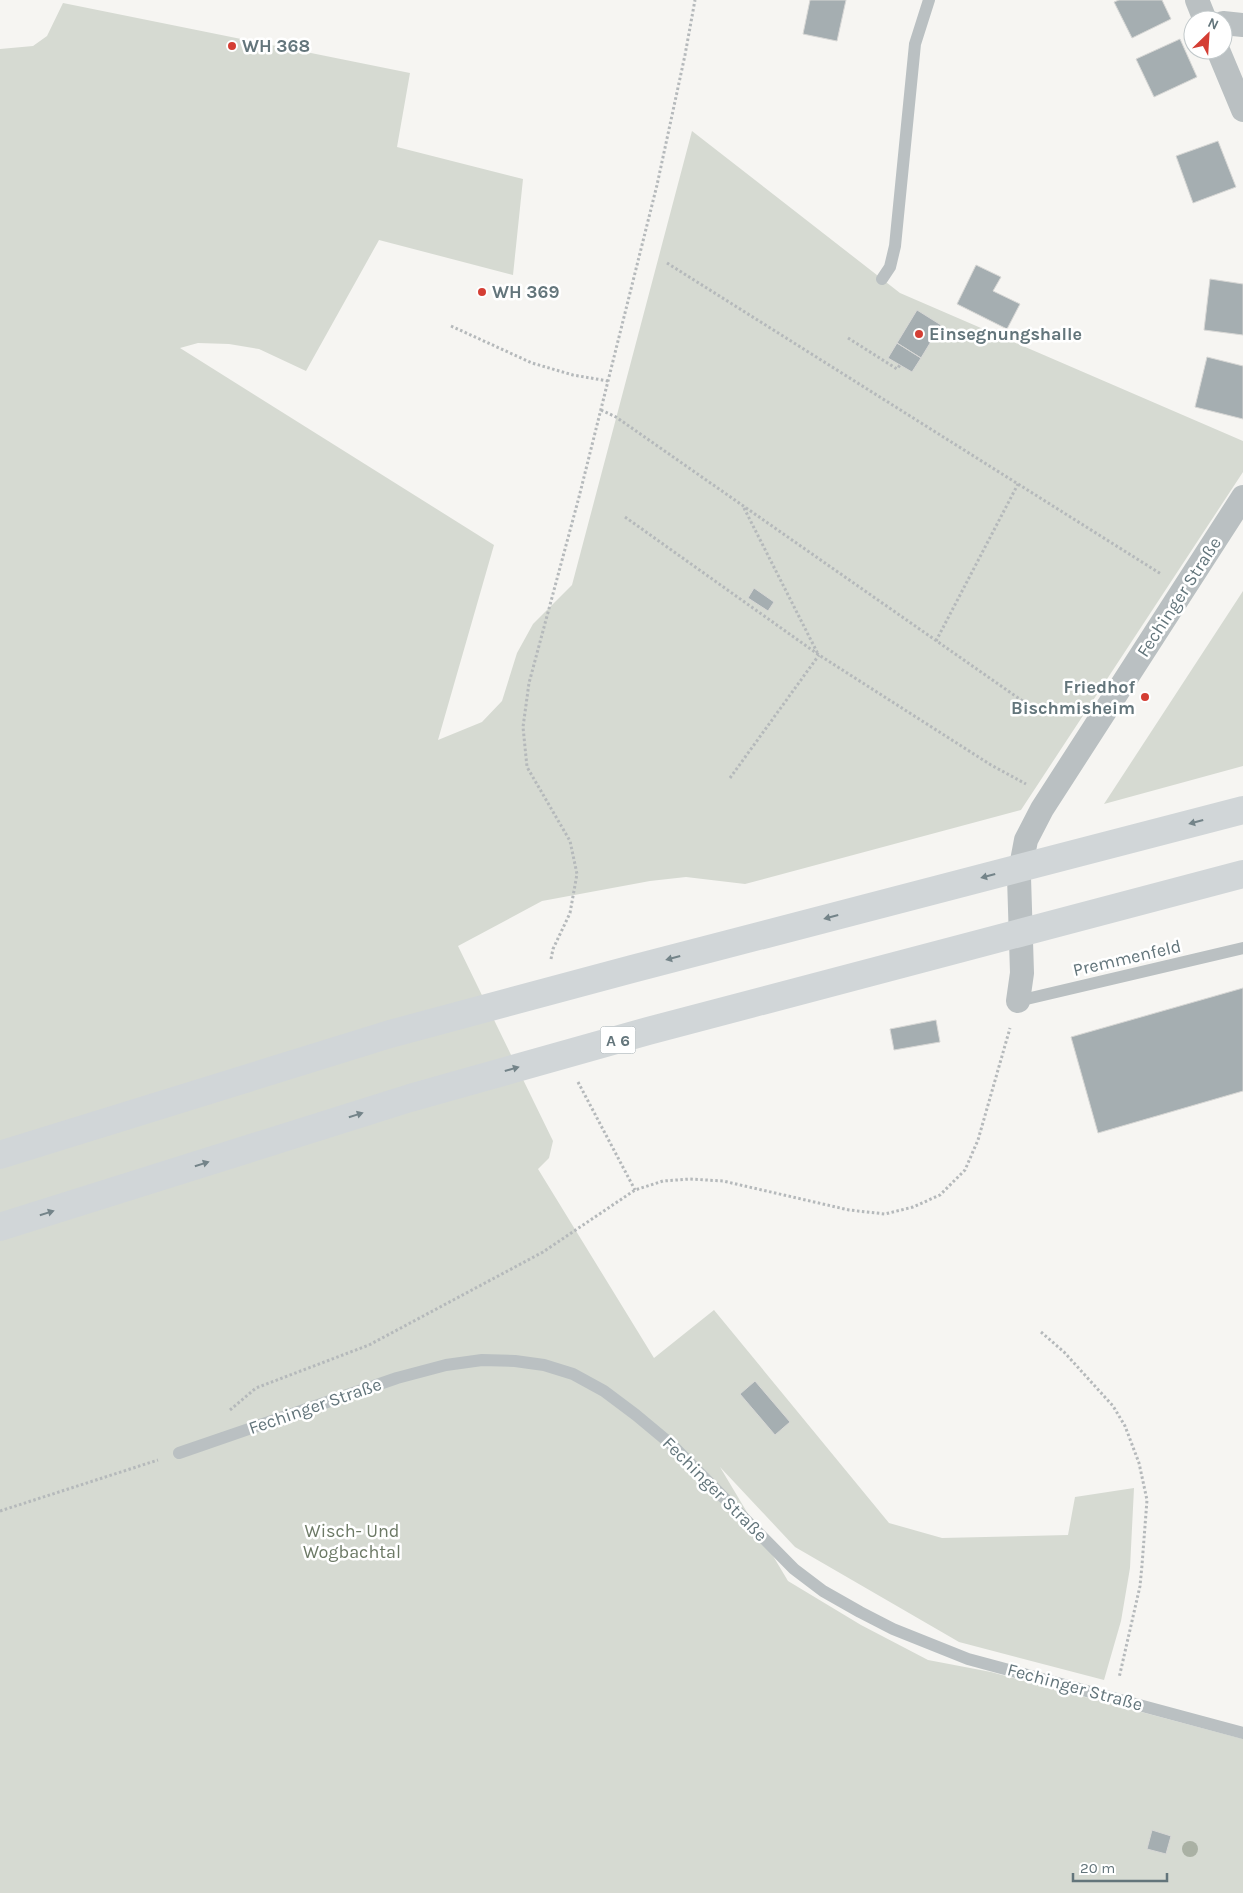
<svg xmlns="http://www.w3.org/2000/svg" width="1243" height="1893" font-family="Karla,sans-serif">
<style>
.green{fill:#d6dad2}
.building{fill:#a5aeb1;stroke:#d7d7d5}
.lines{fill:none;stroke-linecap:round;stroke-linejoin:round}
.path{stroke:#b5b9bb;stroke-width:3;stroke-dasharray:2.5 2.5;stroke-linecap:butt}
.service{stroke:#bac0c2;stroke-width:12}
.minor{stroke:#bac0c2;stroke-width:24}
.motorway{stroke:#d1d6d8;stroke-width:28}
.tree{fill:#aab1a4}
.oneway{fill:#748489}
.poi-dot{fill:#d43e34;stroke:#fff;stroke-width:2}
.labels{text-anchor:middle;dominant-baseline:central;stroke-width:5;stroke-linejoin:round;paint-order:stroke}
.shield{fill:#fff;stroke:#929ea3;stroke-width:1}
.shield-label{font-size:16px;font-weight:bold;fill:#63757b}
.poi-label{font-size:18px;font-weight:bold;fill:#63757b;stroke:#fff;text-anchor:start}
.street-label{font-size:18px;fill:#63757b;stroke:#fff}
.park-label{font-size:18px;fill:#6c7965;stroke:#fff}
</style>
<rect width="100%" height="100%" fill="#f6f5f2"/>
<path class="green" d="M63,3L410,73L397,147L523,179L513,275L379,240L306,371L259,349L229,344L198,343L180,348L494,545L438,740L482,722L502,701L517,653L533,624L572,585L692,131L900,293L1243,441V472L1021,810L745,884L686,877L650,881L542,901L458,946L553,1141L549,1158L538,1169L654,1358L714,1310L889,1523L942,1538L1068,1535L1075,1497L1134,1488L1130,1568L1121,1621L1104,1680L959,1642L795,1547L720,1467L788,1581L861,1625L928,1660L991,1672L1243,1739V1893H0V49L33,46L47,36Z
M1243,591V766L1104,804Z"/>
<path class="building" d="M810,0H846L837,41L803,34Z
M1119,0H1162L1171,19L1132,38L1114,2Z
M1180,39L1197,77L1154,97L1136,59Z
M1218,141L1236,187L1193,203L1176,156Z
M976,265L1001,277L993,291L1020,304L1007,329L957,304Z
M1210,279L1243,284V335L1204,330Z
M917,310L941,325L921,358L897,343Z
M897,343L921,358L912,372L888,358Z
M1207,357L1243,366V419L1195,407Z
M754,588L774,602L768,611L748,598Z
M1243,988V1091L1098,1133L1071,1037Z
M936,1020L940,1042L894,1050L890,1029Z
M755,1381L790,1422L775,1435L740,1394Z
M1152,1830L1171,1836L1166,1854L1147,1849Z"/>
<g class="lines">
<path class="path" d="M667,263L1161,574
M451,326L532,363L573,375L608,381
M848,338L897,369L900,365
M601,410L616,417L1044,716
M744,508L818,654
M625,517L819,655L991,765L1026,784
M936,641L1018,484
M730,778L819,655
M551,959L553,949L570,913L577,874L570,841L527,767L523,727L529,683L579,497L657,185L685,55L695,0
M578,1082L635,1190
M1041,1332L1064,1352L1113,1406L1125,1426L1139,1463L1147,1500L1142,1565L1140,1586L1119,1678
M230,1410L256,1388L369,1345L543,1252L635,1190L663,1181L690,1179L723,1181L849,1210L885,1214L913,1207L940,1195L965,1170L978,1140L1010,1028
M0,1511L158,1460"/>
<path class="service" d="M882,279L890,267L895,246L915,44L929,0
M1018,1001L1243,948
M179,1453L397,1378L446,1365L482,1360L515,1361L544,1365L573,1374L604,1391L636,1415L672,1445L794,1569L823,1591L860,1612L893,1629L968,1659L1243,1733"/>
<path class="minor" d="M1197,0L1205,20
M1223,23L1243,25
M1218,50L1243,110
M1018,1001L1022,973L1019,877L1026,840L1042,809L1243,497"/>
<path class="motorway" d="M0,1155L390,1034L632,969L1243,810
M0,1227L410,1098L648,1031L1243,874"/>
</g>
<circle class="tree" cx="1190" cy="1849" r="8"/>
<defs><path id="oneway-solid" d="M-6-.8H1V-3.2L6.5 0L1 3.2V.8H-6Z" transform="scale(1.25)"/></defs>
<g class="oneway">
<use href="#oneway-solid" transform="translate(1196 822) rotate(165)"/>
<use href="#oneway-solid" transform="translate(988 876) rotate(165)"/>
<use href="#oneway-solid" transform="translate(831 917) rotate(165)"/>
<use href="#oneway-solid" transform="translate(673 958) rotate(165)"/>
<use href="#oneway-solid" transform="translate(512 1069) rotate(-16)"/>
<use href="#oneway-solid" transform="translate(356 1115) rotate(-18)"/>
<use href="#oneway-solid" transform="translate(202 1164) rotate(-18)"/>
<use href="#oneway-solid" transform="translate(47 1213) rotate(-17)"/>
</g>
<g class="poi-dot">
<circle cx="232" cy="46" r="5"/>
<circle cx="482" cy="292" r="5"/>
<circle cx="919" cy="334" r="5"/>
<circle cx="1145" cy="697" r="5"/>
</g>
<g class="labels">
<rect class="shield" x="600.5" y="1026.5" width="35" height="27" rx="4"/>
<g class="shield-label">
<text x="618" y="1040">A 6</text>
</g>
<g class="poi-label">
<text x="242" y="46">WH 368</text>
<text x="492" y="292">WH 369</text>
<text x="929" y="334">Einsegnungshalle</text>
<text x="1135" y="687" text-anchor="end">Friedhof<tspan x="1135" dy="21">Bischmisheim</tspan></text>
</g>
<g class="street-label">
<text transform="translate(1179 597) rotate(-57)">Fechinger Straße</text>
<text transform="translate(1127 958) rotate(-13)">Premmenfeld</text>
<text transform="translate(315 1406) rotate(-19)">Fechinger Straße</text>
<text transform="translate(715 1489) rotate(45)">Fechinger Straße</text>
<text transform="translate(1075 1687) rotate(15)">Fechinger Straße</text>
</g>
<g class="park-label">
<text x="352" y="1531">Wisch- Und<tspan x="352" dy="21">Wogbachtal</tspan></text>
</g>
</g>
<g transform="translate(1208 35) rotate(25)"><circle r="24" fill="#ffffff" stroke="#c1c8ca"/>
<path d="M0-4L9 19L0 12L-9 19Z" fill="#d43e34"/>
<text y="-8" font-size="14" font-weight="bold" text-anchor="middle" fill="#63757b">N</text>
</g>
<path d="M1073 1873v8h94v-8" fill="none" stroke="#63757b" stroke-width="2.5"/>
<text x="1080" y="1873" font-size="15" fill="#63757b" stroke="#ffffff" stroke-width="4" paint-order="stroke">20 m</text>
</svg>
